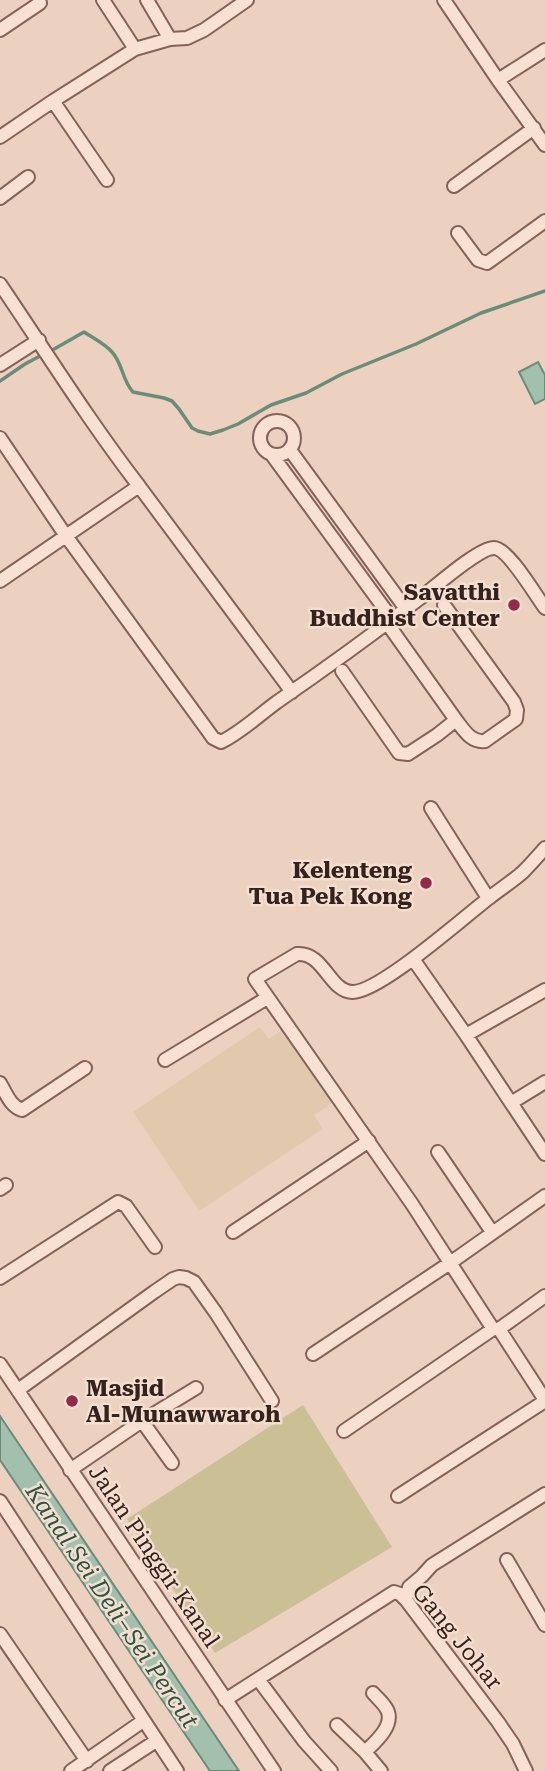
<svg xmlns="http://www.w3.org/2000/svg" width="545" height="1771" font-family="'Roboto Serif',serif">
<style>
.farmland{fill:#e2c9ae}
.green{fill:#cabf95}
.water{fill:#a3bfae;stroke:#6b8c79;stroke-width:2}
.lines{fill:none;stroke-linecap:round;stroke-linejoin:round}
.stream{stroke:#6b8c79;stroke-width:3.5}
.minor-casing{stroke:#856259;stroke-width:16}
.minor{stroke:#f8e1d3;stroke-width:12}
.poi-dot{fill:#922a4c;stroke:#f4decf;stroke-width:2.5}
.labels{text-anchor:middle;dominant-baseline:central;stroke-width:5;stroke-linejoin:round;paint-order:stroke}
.poi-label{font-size:23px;font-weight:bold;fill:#35211d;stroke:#f4decf;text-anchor:end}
.street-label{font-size:23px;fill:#35211d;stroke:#f4decf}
.water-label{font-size:24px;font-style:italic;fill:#2c5445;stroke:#f4decf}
</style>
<rect width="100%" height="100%" fill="#ecd1c0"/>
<path class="farmland" d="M260,1027L269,1039L286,1027L335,1101L314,1115L323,1129L199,1211L133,1112Z"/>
<path class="green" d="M303,1405L392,1547L215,1653L127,1519Z"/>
<path class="water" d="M538,362L545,375V399L535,404L519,372Z
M0,1416L239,1771H210L0,1460Z"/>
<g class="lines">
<path class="stream" d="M49,352L84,332C93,338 105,344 112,352C123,364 122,380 133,392L164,398L172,401L179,409L192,428L198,431L210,434L223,430L238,424L271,405L306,393L342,374L416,344L481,313L545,291
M0,381L25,364L42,355"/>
<defs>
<path id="minor" d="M103,0L135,49
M147,0L170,39
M444,0L498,80L545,145
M0,30L40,3
M498,80L545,50
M53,101L107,180
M0,137L53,101L135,49L170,39L187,38L204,30L247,0
M454,186L534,128
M0,198L28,177
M458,233L478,260L487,263L545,221
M0,284C46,352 89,421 139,486L0,581
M0,365L39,340
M260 438a17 17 0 1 1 34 0a17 17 0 1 1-34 0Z
M0,438L66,536L208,731L213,738L221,742C241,732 258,716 277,702C325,669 373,634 419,599C434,588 478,548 494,548C508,548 536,596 545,608
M290,450L406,609
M272,455L392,619
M139,486L292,692
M444,605L514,702L517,710L516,719L485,741C471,743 464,730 456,720
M342,671L399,753L408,754L437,735L456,720L387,623
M431,808L488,898
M545,848C538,856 531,864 523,872C513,881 500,889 489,898C464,917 379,993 352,992C329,991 324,952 297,954L255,979L412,1204L493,1329H499L545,1400
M413,959L466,1035L545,1154
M466,1035L545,990
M165,1060L267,998
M0,1083C6,1093 10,1106 22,1110L85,1068
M511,1103L545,1082
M438,1152L492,1232
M0,1189L6,1185
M233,1232L369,1141
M0,1278L118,1202L126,1206L155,1247
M499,1329L545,1296
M313,1354L450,1263L545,1196
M0,1364L274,1771
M18,1390L154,1292L173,1279L179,1277L186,1278L194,1282L216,1313L272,1401
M142,1421L172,1463
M344,1431L493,1329
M70,1470L142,1421L196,1388
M398,1496L545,1401
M0,1501L177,1771
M507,1560L545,1625
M406,1600L409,1587L422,1576L432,1565L545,1494
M0,1634L87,1761
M258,1679L304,1741L331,1771
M225,1700L394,1592L400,1594L406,1600L498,1722L513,1744L526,1771
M337,1725L365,1752L381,1771
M365,1752C375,1742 393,1727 388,1712C386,1705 378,1699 373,1693
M71,1771L143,1721
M110,1771L156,1741"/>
</defs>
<use href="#minor" class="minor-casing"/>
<use href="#minor" class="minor"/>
</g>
<g class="poi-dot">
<circle cx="514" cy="605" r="7"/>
<circle cx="426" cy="883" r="7"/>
<circle cx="72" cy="1401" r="7"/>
</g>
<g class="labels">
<g class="poi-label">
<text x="500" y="592">Savatthi<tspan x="500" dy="26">Buddhist Center</tspan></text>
<text x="412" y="870">Kelenteng<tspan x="412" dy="26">Tua Pek Kong</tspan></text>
<text x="86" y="1388" text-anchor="start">Masjid<tspan x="86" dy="26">Al-Munawwaroh</tspan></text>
</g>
<g class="street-label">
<text transform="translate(154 1556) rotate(56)">Jalan Pinggir Kanal</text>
<text transform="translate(457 1637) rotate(51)">Gang Johar</text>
</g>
<g class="water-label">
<text transform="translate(112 1606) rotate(56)">Kanal Sei Deli–Sei Percut</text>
</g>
</g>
</svg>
